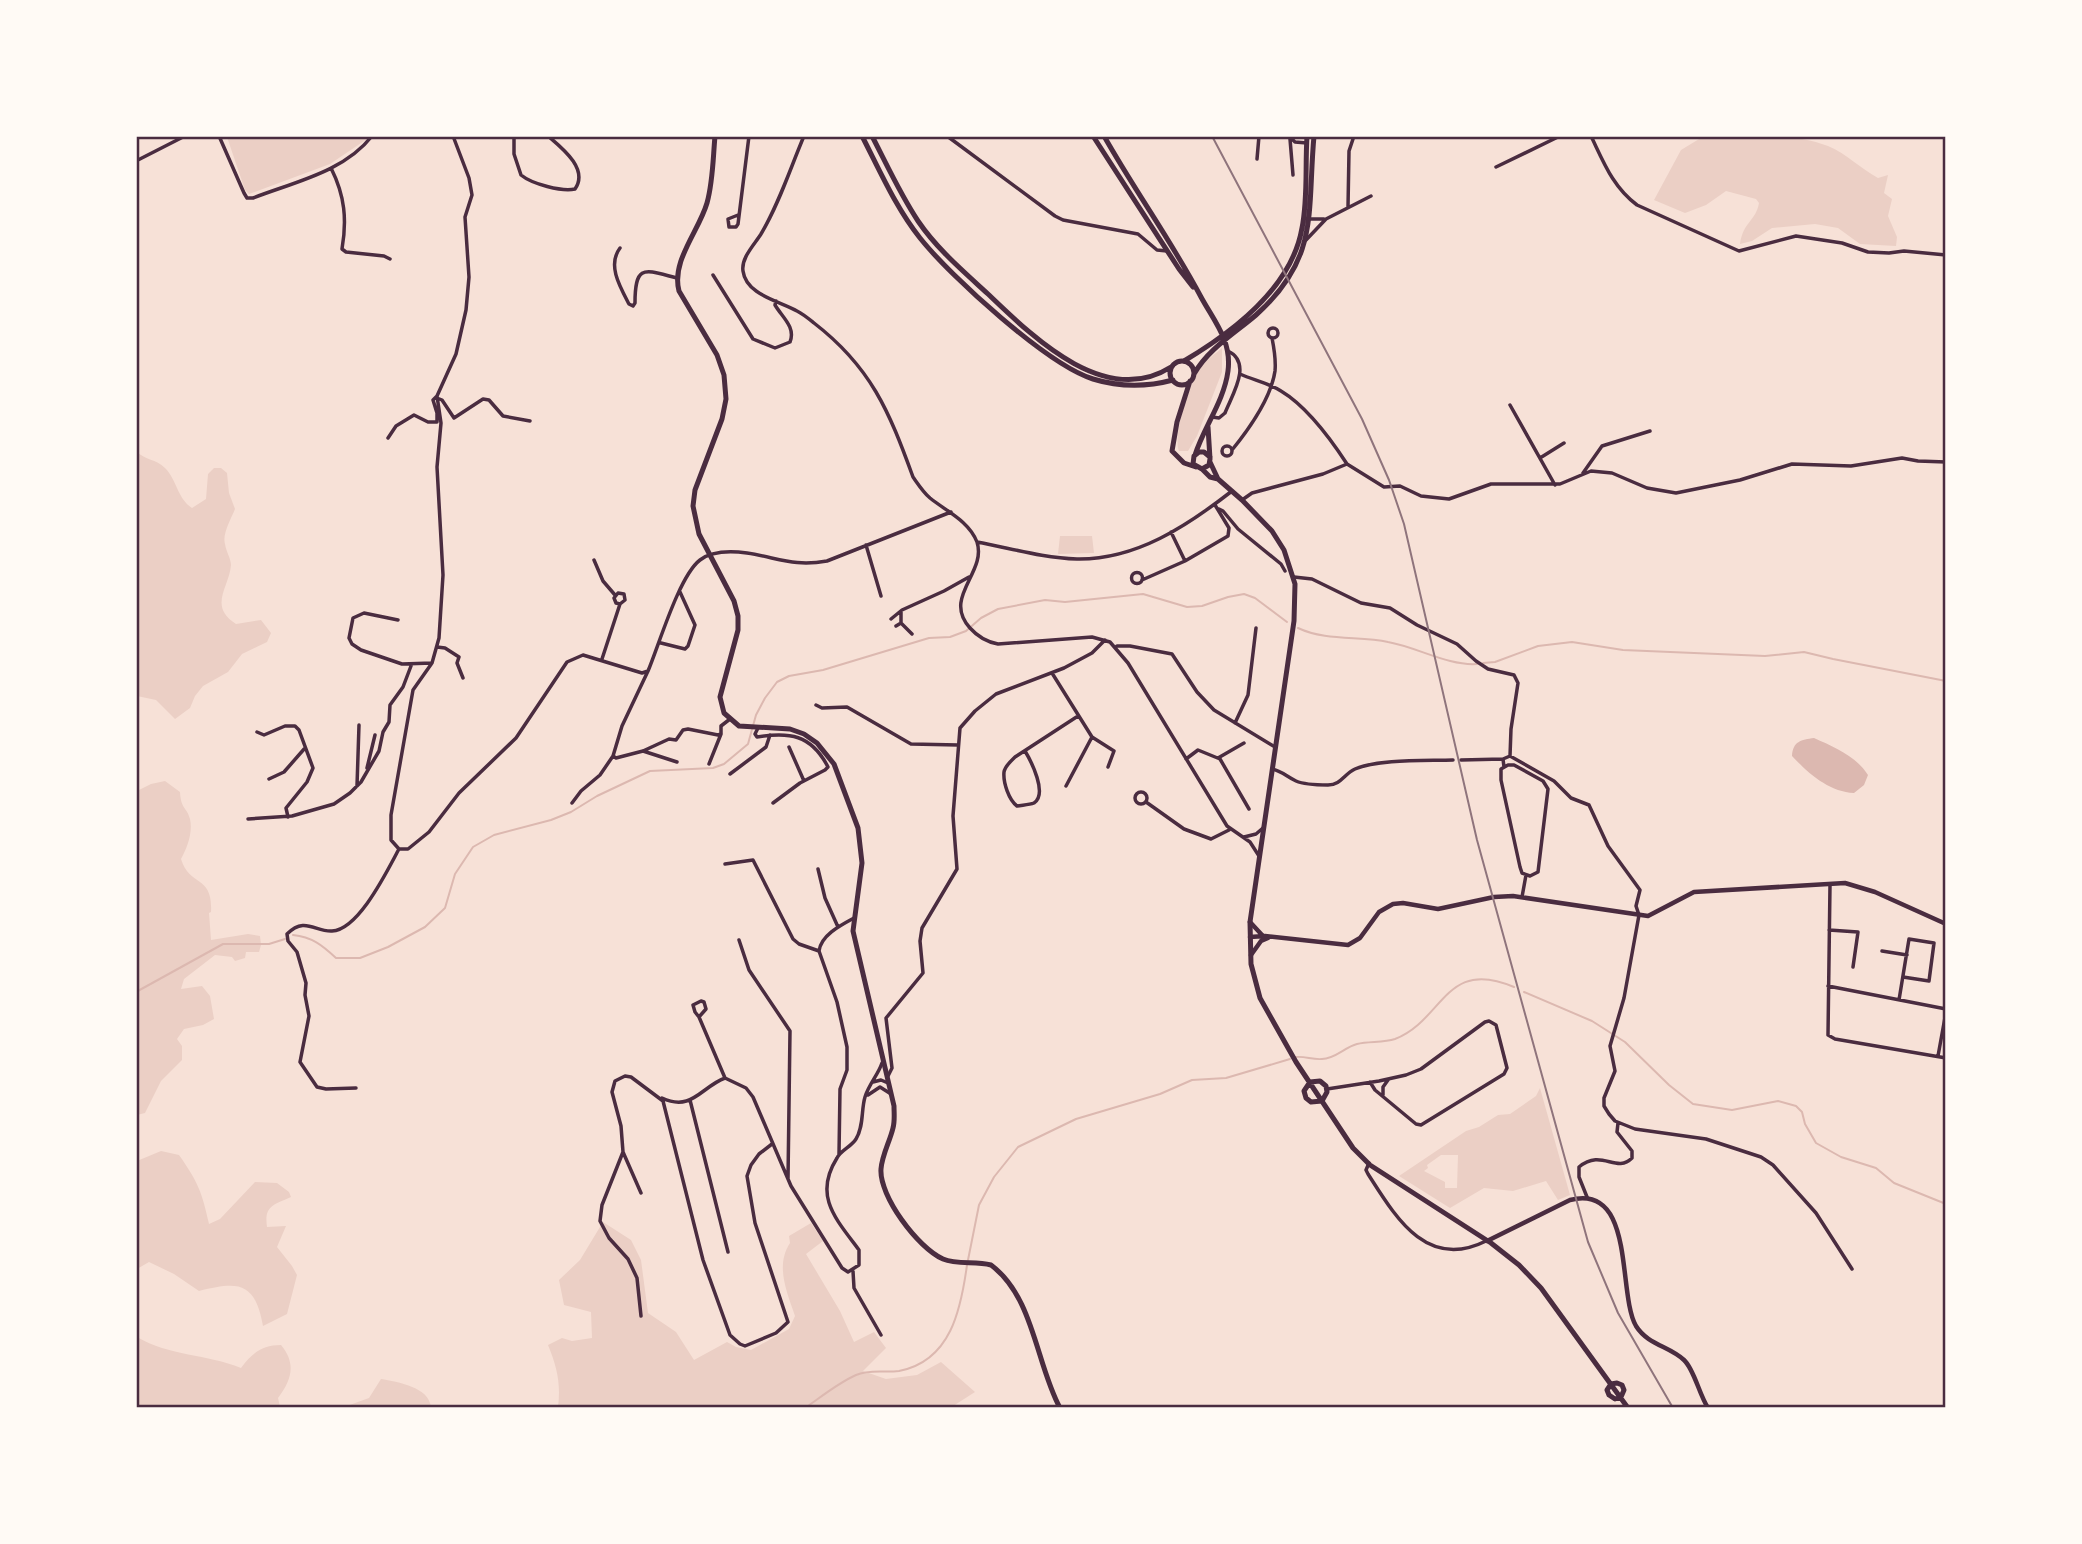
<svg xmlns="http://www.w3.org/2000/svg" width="2082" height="1544" font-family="Cabin,sans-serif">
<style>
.green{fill:#ebcfc5;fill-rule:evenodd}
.water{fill:#dcb8b0}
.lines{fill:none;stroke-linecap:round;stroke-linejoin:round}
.stream{stroke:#dcb8b0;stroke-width:2}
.minor{stroke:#4a2c40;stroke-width:3.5}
.tertiary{stroke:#4a2c40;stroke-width:4.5}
.secondary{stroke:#4a2c40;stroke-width:5}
.primary{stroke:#4a2c40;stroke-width:5}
.rail{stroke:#8f747c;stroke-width:2}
.neatline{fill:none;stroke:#4a2c40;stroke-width:2.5}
</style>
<rect width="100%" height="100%" fill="#f7e1d7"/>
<path class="green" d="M1704,136C1745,136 1789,131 1828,146C1847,154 1861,169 1878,178L1888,175L1884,193L1892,199L1888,216L1897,237L1896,246L1860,244L1838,228L1815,224L1772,228L1752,241L1740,244C1743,222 1756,221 1759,203L1756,199L1726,191L1706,205L1685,213L1654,200L1681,150Z
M227,137H370L330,164L249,194L245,190Z
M1222,348V372L1197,436L1188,451H1179C1172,436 1191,380 1201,367C1207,359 1215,354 1222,348Z
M137,452C145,460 156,459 165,468C177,480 177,498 192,508L206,499L208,474L214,468H221L227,473L229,493L235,509C231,519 222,534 225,544C226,551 231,559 231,565C229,588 208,606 236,624L261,620L271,633L267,642L242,654L228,672L203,686L195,696L190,708L175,719L156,700L137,696Z
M1060,536H1092L1094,553L1058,554Z
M165,781L180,792C181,810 187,807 190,819C193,833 187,848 181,859C190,888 213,874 211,912L209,913L211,940L248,934L260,936L261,945L259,952H246L245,958L235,961L232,957L215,955L184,979L181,989L202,986L210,996L214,1019L203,1025L184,1029L177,1039L182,1046V1060L161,1081L145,1113L137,1115V791L151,784Z
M1540,1088L1570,1195L1558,1200L1546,1181L1513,1191L1484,1188L1450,1208L1399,1176L1466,1131L1479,1127L1498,1115L1510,1114L1536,1096ZM1458,1155L1457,1188H1445V1182L1424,1171L1428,1168L1427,1165L1441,1155Z
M161,1151L179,1155C198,1182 202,1192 209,1224L220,1219L255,1182L277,1183L289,1192L291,1197C273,1205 264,1206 267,1227L286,1226L277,1247L292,1266L297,1275L287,1314L263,1326C255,1282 239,1281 199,1291L174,1274L149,1262L137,1269V1161Z
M603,1222L631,1240L641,1260L648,1313L676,1332L694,1360L727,1342L736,1347L751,1350L789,1329L795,1316C787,1292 775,1266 790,1243L789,1236L811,1223L823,1241L806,1254L840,1311L854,1342L874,1332L886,1348L863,1371L886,1379L917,1375L941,1362L975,1392L950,1408L558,1407C561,1384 557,1367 548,1345L562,1338L572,1341L592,1338L591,1312L564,1305L559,1280L580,1260Z
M137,1337C169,1356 207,1354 241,1368C252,1353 262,1345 281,1345C297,1364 291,1381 278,1398L280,1407H137Z
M381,1379C398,1382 429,1387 431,1407H344L369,1398Z"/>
<path class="water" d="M1814,738C1834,747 1856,756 1868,775L1864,785L1854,793C1829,792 1808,773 1792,756C1793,741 1801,740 1814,738Z"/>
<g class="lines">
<path class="stream" d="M1298,628C1325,641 1359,636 1388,642C1417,647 1448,666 1477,664
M1483,663L1495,662L1538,646L1572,642L1623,650L1765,656L1804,652L1833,659L1946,681
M293,935C312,937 322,945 336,958H360L388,947L425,927L445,908L455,874L473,847L494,835L551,820L571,812L597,796L650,771L713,768L724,764L748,744L756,715L765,698L777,682L789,676L823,670L929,638L950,637L966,631L981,618L998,609L1045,600L1065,602L1143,594L1187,607L1202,606L1228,597L1244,594L1255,598L1287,622
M136,992L223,944H269L285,939
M1524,992L1592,1021L1625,1042L1669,1085L1693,1104L1732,1110L1778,1101L1796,1106L1802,1112L1805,1124L1816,1143L1841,1157L1876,1168L1894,1183L1946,1204
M1296,1057C1305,1056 1313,1060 1322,1059C1335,1059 1345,1047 1357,1044C1369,1041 1383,1043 1395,1039C1444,1020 1445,957 1514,987
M968,1260L979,1205L994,1177L1018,1147L1076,1119L1160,1094L1192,1080L1226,1078L1290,1059
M805,1408C821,1397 838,1383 856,1375C870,1369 884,1373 899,1371C951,1361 961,1309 967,1265"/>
<path class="minor" d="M219,136L244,193L247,198H253C294,182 344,172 372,136
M514,136V154L521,175C532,184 562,192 575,189C589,169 562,148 548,136
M804,136C790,169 779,204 761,234C754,245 741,258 743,271C746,295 780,301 797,311C803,314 809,319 814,323C871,367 889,411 913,477C918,484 923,492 930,498C946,511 969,521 977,542C987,573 942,597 970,628C978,637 987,642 998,644L1092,637L1110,642L1128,663L1227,826L1250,842L1259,856
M947,136L1055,216L1063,220L1138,234L1157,250L1167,251
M1289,136L1295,142L1307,143
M1591,136C1604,163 1613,187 1637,205L1739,251L1796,236L1842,243L1868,252L1889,253L1904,251L1946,255
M1290,139L1293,175
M1257,159L1259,136
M136,161L185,136
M1496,167L1560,136
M331,168C345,196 347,220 342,249L346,252L384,256L390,259
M1348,207L1349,151L1354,136
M738,215L728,219L729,227H736L738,224L749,136
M1310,219H1324
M1306,240L1326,219L1371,196
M620,248C607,265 620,287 629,304L633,306L635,303C635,263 645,270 677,278
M713,275L753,339L775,348L790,342C796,327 782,317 775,305L776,301
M1268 333a5 5 0 1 1 10 0a5 5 0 1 1-10 0Z
M1240,374C1253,380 1269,383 1281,391C1306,406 1332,441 1347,464
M437,398L442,400L454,418L483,399L489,400L503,416L530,421
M1510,405L1555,485
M1212,417L1219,418L1225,413C1232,395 1253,363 1228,351
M388,438L396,426L414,415L428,422H437V413L433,400L437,396
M1222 451a5 5 0 1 1 10 0a5 5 0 1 1-10 0Z
M1232,450C1249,429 1271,398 1275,371C1276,361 1274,348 1272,338
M1540,458L1564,443
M1583,473L1602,446L1650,431
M1242,500L1252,493L1323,474L1347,464L1384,487L1400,486L1421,496L1449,499L1491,484H1560L1591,471L1612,473L1647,488L1676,493L1740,480L1792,464L1851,466L1902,458L1918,461L1946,462
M1219,509L1223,511L1238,529L1281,564L1285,571
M1171,532L1185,561
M977,542C1010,548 1043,558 1077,559C1136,560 1187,526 1232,491
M866,545L881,596
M594,560L603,581L615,595
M1131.5 578a5.5 5.5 0 1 1 11 0a5.5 5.5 0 1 1-11 0Z
M1294,577L1312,579L1361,603L1390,608L1417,625L1457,644L1476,661L1488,669L1514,675L1518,683L1511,729L1510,756
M1142,580L1185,561L1228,536L1229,528L1215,505
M891,619L902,610L944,591L969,577
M398,620L364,613L353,618L349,638L352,644L361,650L402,664L432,663
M901,623L912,634
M896,626L901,623V611
M661,643L685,649L688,646L695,625L680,592
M1117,646H1130L1172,654L1197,692L1214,710L1275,747
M437,647L445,648L459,657L457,663L463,678
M602,659L620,604L625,600L624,594L618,593L614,598L616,603L620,604
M1052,673L1092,737L1066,786
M816,705L822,708L847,707L911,744L958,745
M1235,723L1248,695L1256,628
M758,728L755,734L757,737C789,732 811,734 828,767L825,770L800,783L773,803
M257,732L264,735L285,726H295L299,730L313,768L307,782L286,808L288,817
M1092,737L1114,751L1108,767
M789,747L804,781
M643,751L677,762
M1025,751C1031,761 1048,794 1034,803C1029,805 1022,805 1017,806C1009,800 1003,783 1004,772C1005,766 1011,761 1015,757L1078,716
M613,756L616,758L643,751L669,739L676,740L683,730L688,729L718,735L721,734V726L730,719
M1218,758L1244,743
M1186,759L1198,750L1220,759L1249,809
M1461,760L1503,759
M709,764L721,734
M1508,765H1514L1543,781L1548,789L1538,872L1530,876L1522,873L1520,867L1501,780V769Z
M1504,767L1503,759L1510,756L1554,781L1571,798L1589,805L1608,846L1640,890L1636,906L1639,915L1624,998L1610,1046L1615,1071L1604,1098V1106L1609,1114L1615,1121L1635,1129L1706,1139L1761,1157L1773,1165L1816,1213L1852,1269
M367,768L375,735
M1272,769C1282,771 1287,777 1296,781C1305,785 1318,785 1328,785C1341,785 1344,774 1355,769C1379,759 1426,761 1453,760
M730,774L766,747L770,735
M269,779L284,772L305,748
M357,786L359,725
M1135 798a6 6 0 1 1 12 0a6 6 0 1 1-12 0Z
M1146,802L1184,829L1211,839L1229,830
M572,803L581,791L600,775L613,756L622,726L648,671
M248,819L292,816L334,804L350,793L361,782L379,751L383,732L389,722L390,705L403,687L411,666
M1244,837L1256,834L1263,828
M399,849H408L429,832L459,793L516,738L567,662L583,655L642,673L648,671C659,645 679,576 700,560C713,550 732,551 747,553C779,558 794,567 827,561L951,512
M725,864L753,860L793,939L799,944L819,951
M818,869L825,898L838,927
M1830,885L1828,1035L1835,1039L1946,1058
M1522,897L1526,875
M1829,930L1858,932L1853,967
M739,940L749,970L790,1031L788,1179
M1882,951L1907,955
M1828,986L1946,1009
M1899,1000L1909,939L1934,943L1929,981L1903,977
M699,1017L695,1012L693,1005L701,1001L704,1002L706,1009L699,1017L725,1078
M1938,1056L1946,1012
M888,1076L892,1068L886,1018L923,973L920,941L922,928L957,869L953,816L960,728L975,711L996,694L1064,668L1092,653L1105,640
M873,1082L881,1080L888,1083
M356,1088L326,1089L317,1087L300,1062L309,1016L305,995L306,983L297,952L288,941L287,934C305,916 315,932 332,931C359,930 388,869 399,849L391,840V815L413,690L432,663L439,638L443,575L437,467L441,423L437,396L456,354L466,310L469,277L465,217L472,195L469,178L453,136
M1327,1089L1379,1081L1406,1075L1421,1069L1485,1022L1489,1021L1496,1025L1507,1068L1504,1074L1421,1125L1416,1124L1375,1090L1370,1082
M868,1095L880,1087L891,1094
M1383,1095V1087L1388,1080
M662,1098C692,1112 701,1087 725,1078L746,1088L753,1097L791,1186L842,1268L848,1272L859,1265V1250C836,1219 813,1196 837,1158C841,1150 851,1147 856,1139C864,1126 861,1110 865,1097C869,1084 878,1075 882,1063
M690,1100L728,1252
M623,1152L641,1193
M839,1154L840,1089L847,1070V1047L837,1002L819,951C821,935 841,925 854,918
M1369,1163L1366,1170L1368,1174C1395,1216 1426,1271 1486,1241
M1587,1197L1579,1177V1167C1602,1148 1616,1174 1632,1158V1151L1617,1132L1618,1123
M853,1271L854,1288L881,1335
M641,1316L637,1278L628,1259L609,1238L600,1221L602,1205L623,1152L621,1126L612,1092L615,1081L625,1076L631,1077L663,1101L703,1260L730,1335L740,1344L745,1346L776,1333L788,1322L755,1223L747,1176L751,1165L759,1154L772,1144"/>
<path class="tertiary" d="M1250,922L1262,935
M1250,937L1265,936L1348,945L1360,938L1379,912L1393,904L1403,903L1438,909L1494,897L1513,896L1648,916L1694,892L1845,883L1875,892L1946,924
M1251,955L1261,941L1268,938
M1487,1241L1570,1200C1636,1183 1617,1293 1636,1326C1648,1345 1669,1346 1684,1360C1694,1369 1699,1394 1708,1408"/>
<path class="secondary" d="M862,136C880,171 896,208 920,238C951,277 1048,365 1093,379C1119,387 1147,387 1173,380
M872,136C887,165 900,194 918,221C937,249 963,271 988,294C1032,336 1105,409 1171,367
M1093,136L1179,269L1193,287
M1104,136C1135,191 1172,242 1201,297C1214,321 1232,341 1228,371C1224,401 1204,427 1195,455
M1184,361C1233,332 1292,287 1302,228C1308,198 1305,167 1307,136
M1170 373a12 12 0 1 1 24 0a12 12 0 1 1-24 0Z
M1194,374C1208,349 1235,333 1256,315C1320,258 1307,212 1314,136
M1190,381L1177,422L1172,451L1184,463L1196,467
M1208,427L1210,459L1209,465L1202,469L1193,464L1194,456L1199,452H1204L1210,457
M1210,462L1218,479
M1202,469L1210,477L1218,479L1242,500L1272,531L1284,550L1295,584L1294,621L1250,922L1251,964L1260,998L1296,1062L1353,1148L1370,1165L1491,1243L1519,1265L1541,1288L1628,1408
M1310,1082L1304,1091L1306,1098L1311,1102L1322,1101
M1310,1082L1320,1081L1326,1086L1327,1092L1322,1101
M1611,1384L1607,1390L1609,1395L1615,1399L1621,1397
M1611,1384L1617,1383L1622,1385L1624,1390L1621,1397"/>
<path class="primary" d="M715,136C713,158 713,182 707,203C699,231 671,261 679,291L717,355L724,375L726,399L722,419L695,490L693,506L699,534L734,601L738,616V630L720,697L724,713L739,726L790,729L804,734L817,743L834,764L858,828L862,863L853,931L894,1106C894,1113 895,1121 893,1128C890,1141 882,1155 881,1169C879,1196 918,1248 943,1259C957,1265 975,1261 991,1265C1034,1297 1036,1364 1060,1408"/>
<path class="rail" d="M1212,136L1362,419L1389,480L1404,524L1477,840L1588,1242L1618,1313L1673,1408"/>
</g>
<rect width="2082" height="1544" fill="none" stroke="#fffaf5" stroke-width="276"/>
<rect x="138" y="138" width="1806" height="1268" class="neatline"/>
</svg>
